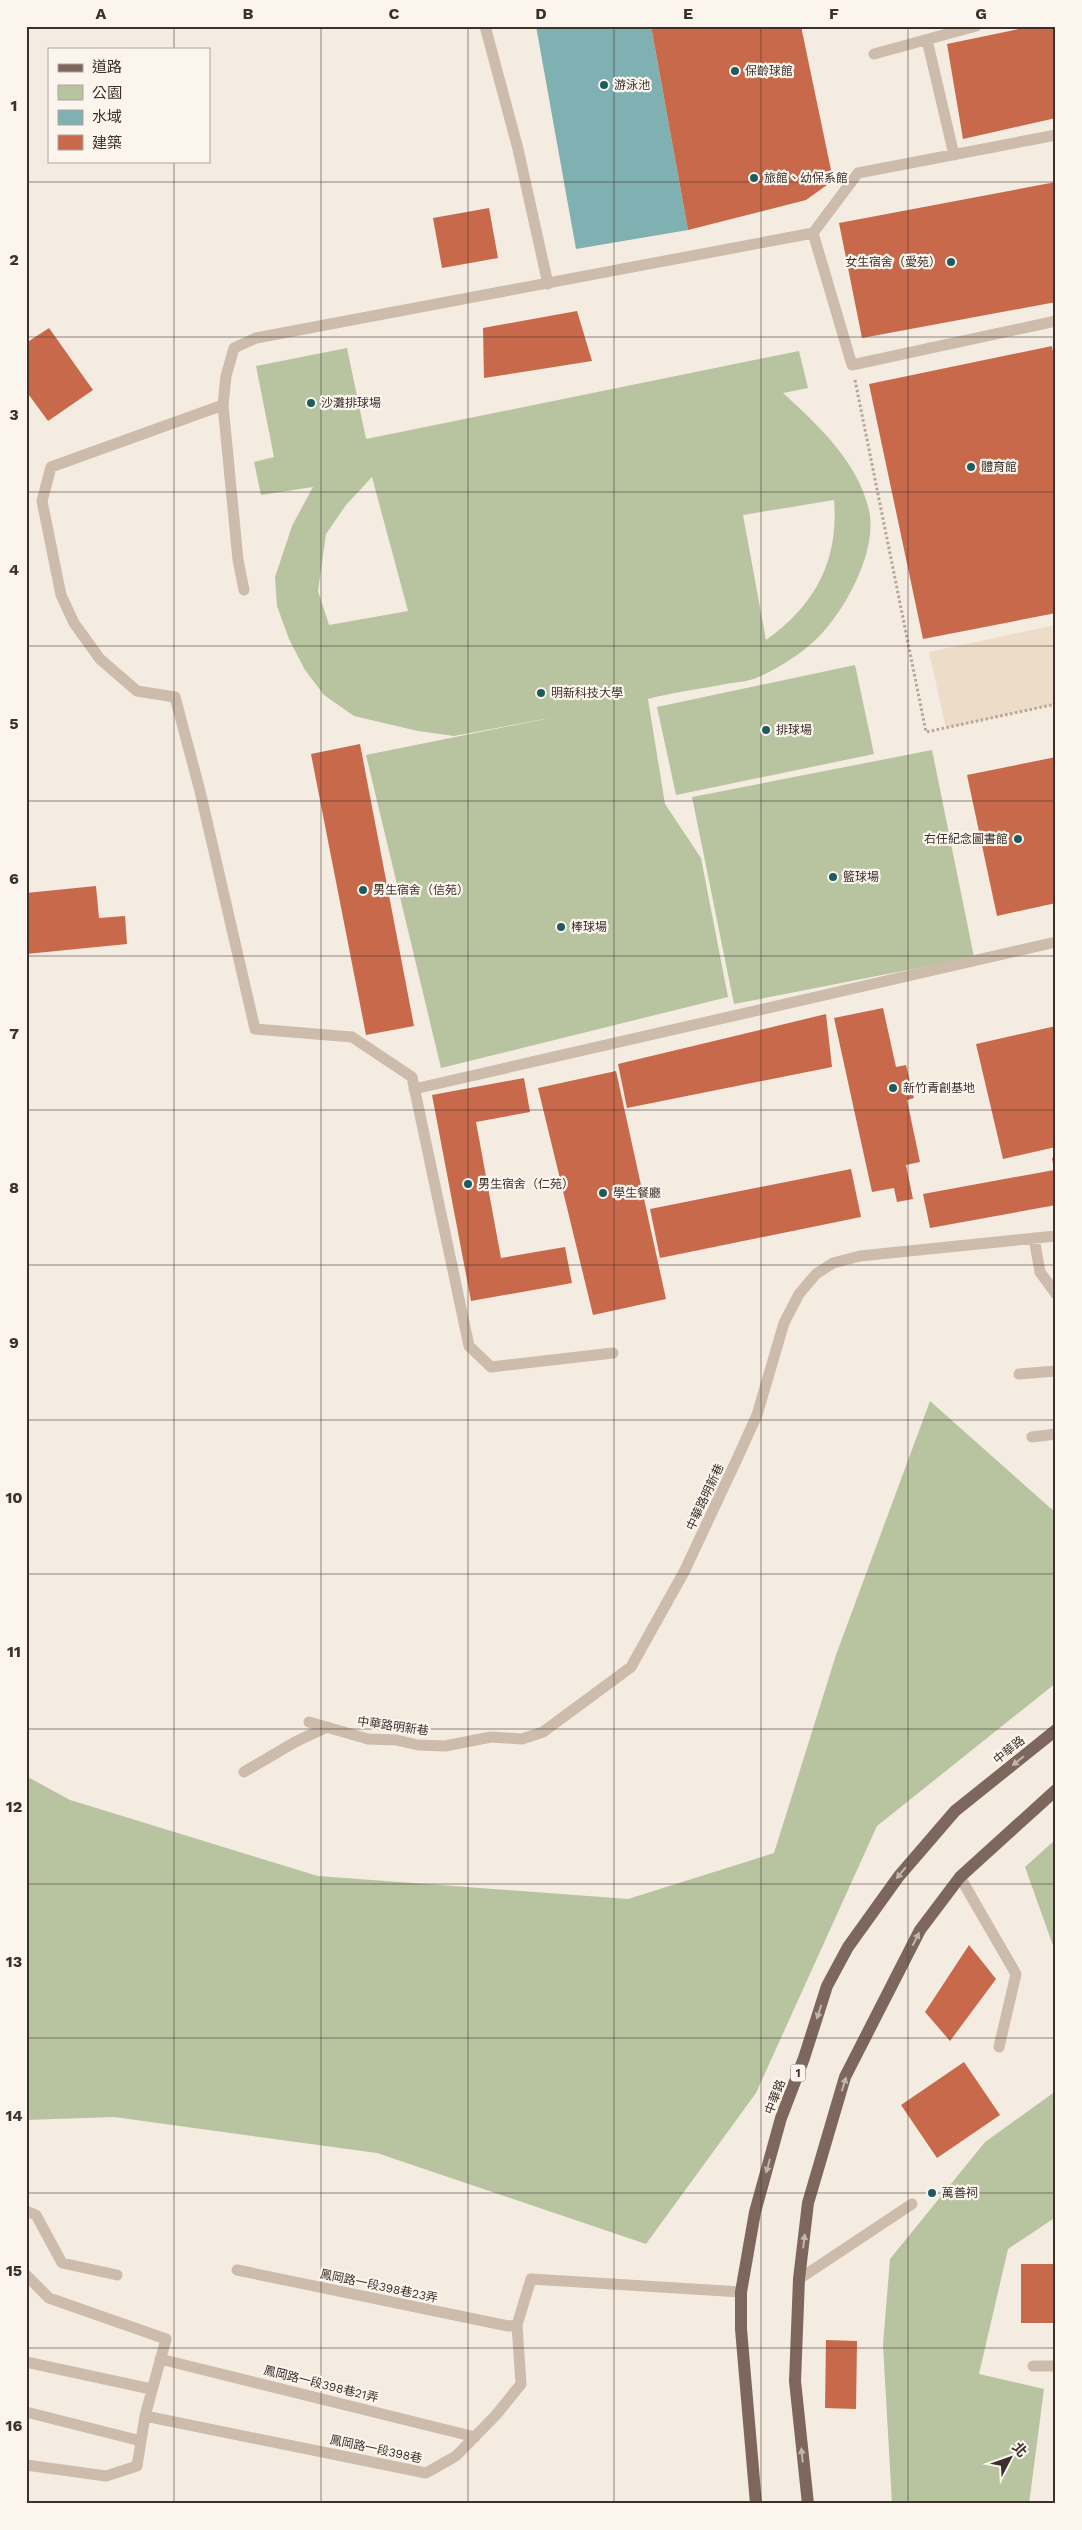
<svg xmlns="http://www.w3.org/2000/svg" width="1082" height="2530" font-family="'Work Sans','Noto Sans TC',sans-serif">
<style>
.green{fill:#b8c4a0;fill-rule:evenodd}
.plaza{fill:#ecdcc8}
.water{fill:#7fb0b2}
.building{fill:#c8694b}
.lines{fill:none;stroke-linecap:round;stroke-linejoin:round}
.path{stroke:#b9a596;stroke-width:3;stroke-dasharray:2.5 2.5;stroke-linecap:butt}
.lane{stroke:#cdbbac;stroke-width:11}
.primary{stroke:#7d675c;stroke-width:12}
.oneway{fill:#c2b5ac}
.grid{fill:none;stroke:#3b302b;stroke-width:1;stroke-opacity:0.55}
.poi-dot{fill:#1f5a5e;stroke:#fbf5ee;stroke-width:2}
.labels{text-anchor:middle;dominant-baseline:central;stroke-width:4.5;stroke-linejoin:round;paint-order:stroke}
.shield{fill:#fbf5ee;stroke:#756b66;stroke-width:1}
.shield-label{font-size:11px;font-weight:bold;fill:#3b302b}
.poi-label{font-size:12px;fill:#3b302b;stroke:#fbf5ee;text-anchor:start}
.street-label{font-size:12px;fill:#3b302b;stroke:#fbf5ee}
.neatline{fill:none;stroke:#3b302b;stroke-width:2}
.grid-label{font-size:16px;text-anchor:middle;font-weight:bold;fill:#3b302b}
</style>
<rect width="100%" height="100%" fill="#f4ebe1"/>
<path class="green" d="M347,348L366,439L799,351L808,388L783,393C818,425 858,462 869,510C879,554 839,624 805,649C791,660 773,671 756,678C747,682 736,682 726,684C701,689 674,692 648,699L665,804L701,858L728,997L441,1068L366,755L555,717L454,736L418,731L354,716L324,695L305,670L289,639L277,606L275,577L292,526L313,487L261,495L254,462L274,457L256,366ZM372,477L408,611L329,625L318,591L326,534L346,505ZM834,500C839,561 815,605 766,640L743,515Z
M855,665L874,754L676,795L657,707Z
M932,750L974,957L734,1004L692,797Z
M930,1401L1056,1513V1683L877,1826L756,2093L646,2244L377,2153L114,2117L26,2120V1776L70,1800L318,1876L628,1899L774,1853L836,1655Z
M1056,1839V1954L1025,1867Z
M1056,2091V2217L1008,2249L979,2374L1044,2389L1029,2504H892L883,2345L890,2259L985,2142Z"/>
<path class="plaza" d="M1056,625V704L946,728L929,652Z"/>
<path class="water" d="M536,26H651L688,230L576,249Z"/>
<path class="building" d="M651,26H801L831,170L827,185L806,200L688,230Z
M1033,26H1056V118L963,139L947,44Z
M1056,182V302L862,338L839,223Z
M489,208L498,258L442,268L433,218Z
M577,311L592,361L484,378L483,328Z
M49,328L93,390L48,421L26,391V343Z
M1052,346L1056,367V613L923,639L869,384Z
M360,744L414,1026L366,1035L311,754Z
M1056,757V903L997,916L967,775Z
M96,886L99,918L125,916L127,944L26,954V893Z
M883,1008L896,1067L906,1065L914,1098L907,1100L920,1162L906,1165L913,1199L897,1202L894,1188L872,1192L834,1018Z
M826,1014L832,1067L627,1108L618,1064Z
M1056,1026V1147L1003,1159L976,1044Z
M616,1071L666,1299L593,1315L538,1088Z
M524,1078L530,1112L476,1122L501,1258L565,1247L572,1283L471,1301L432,1095Z
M1056,1157V1205L930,1228L923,1194L1054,1170L1052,1158Z
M851,1169L861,1217L660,1258L650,1209Z
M969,1945L996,1979L950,2041L925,2012Z
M964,2062L1000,2115L937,2158L901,2105Z
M1021,2264H1056V2323H1021Z
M826,2340L857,2341L856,2409L825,2408Z"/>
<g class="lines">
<path class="path" d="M855,380L926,732L1056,704"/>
<path class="lane" d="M485,26L518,149L548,284
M927,40L954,155
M874,54L976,26
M813,233L852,365L1056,321
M223,405L51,467L42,501L61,595L74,623L100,659L137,691L175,697L200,791L255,1029L352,1037L412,1077L469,1346L491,1367L613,1353
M244,590L238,560L223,405L226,376L234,348L256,338L813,233L858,173L1056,135
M414,1089L1056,942
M1034,1238L1040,1272L1056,1294
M1019,1374L1056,1371
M1032,1437L1056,1434
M309,1722L368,1739L396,1740L418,1745L445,1746L491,1737L522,1739L543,1732L631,1667L684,1572L737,1459L757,1415L784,1323L799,1294L816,1274L833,1263L860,1256L1056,1236
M244,1772L295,1742L327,1727
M960,1877L1016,1974L999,2047
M26,2211L36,2215L62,2263L117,2275
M237,2270L508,2326L517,2325
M26,2275L49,2298L166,2339L145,2416L137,2466L106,2476L26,2465
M799,2279L912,2204
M160,2359L475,2437
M26,2362L151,2389
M1033,2366H1056
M26,2412L141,2441
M145,2416L426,2473L456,2456L496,2415L521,2384L517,2325L531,2279L741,2292"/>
<path class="primary" d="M756,2504L741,2329V2292L755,2212L781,2118L804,2058L827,1986L848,1947L899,1876L955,1811L1056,1730
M808,2504L795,2381L799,2279L808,2203L845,2077L920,1930L960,1877L1056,1790"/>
</g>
<defs><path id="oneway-solid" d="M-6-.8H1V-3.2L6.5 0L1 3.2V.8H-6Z" transform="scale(1.25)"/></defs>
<g class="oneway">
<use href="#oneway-solid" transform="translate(1018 1761) rotate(141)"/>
<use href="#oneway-solid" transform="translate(901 1873) rotate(130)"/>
<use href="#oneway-solid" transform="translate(916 1939) rotate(-63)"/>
<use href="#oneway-solid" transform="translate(819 2012) rotate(108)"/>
<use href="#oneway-solid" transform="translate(844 2084) rotate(-73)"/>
<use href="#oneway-solid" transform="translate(768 2166) rotate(105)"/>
<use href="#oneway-solid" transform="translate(804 2241) rotate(-83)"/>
<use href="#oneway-solid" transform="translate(802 2455) rotate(-96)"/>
</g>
<path class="grid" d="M174,26V49M321,26V2504M468,26V2504M614,26V2504M761,26V2504M908,26V2504M174,161V2504M26,182H1056M26,337H1056M26,492H1056M26,646H1056M26,801H1056M26,956H1056M26,1110H1056M26,1265H1056M26,1420H1056M26,1574H1056M26,1729H1056M26,1884H1056M26,2038H1056M26,2193H1056M26,2348H1056"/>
<g class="poi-dot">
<circle cx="735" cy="71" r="5"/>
<circle cx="604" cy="85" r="5"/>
<circle cx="754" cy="178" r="5"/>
<circle cx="951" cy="262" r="5"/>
<circle cx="311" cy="403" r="5"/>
<circle cx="971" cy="467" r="5"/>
<circle cx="541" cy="693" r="5"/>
<circle cx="766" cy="730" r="5"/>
<circle cx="1018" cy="839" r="5"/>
<circle cx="833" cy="877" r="5"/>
<circle cx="363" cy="890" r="5"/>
<circle cx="561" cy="927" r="5"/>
<circle cx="893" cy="1088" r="5"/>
<circle cx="468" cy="1184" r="5"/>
<circle cx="603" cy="1193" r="5"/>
<circle cx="932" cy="2193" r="5"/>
</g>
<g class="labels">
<rect class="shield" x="790.5" y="2064.5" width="15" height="17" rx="4"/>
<g class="shield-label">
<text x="798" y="2073">1</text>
</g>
<g class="poi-label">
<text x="745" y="71">保齡球館</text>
<text x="614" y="85">游泳池</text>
<text x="764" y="178">旅館、幼保系館</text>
<text x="941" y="262" text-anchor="end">女生宿舍（愛苑）</text>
<text x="321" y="403">沙灘排球場</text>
<text x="981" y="467">體育館</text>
<text x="551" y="693">明新科技大學</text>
<text x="776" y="730">排球場</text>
<text x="1008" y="839" text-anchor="end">右任紀念圖書館</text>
<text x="843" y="877">籃球場</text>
<text x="373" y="890">男生宿舍（信苑）</text>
<text x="571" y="927">棒球場</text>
<text x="903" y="1088">新竹青創基地</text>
<text x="478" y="1184">男生宿舍（仁苑）</text>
<text x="613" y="1193">學生餐廳</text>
<text x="942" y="2193">萬善祠</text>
</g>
<g class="street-label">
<text transform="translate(705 1497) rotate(-65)">中華路明新巷</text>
<text transform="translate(393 1726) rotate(8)">中華路明新巷</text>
<text transform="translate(1009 1750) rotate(-39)">中華路</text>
<text transform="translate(775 2097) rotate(-69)">中華路</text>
<text transform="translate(379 2286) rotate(12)">鳳岡路一段398巷23弄</text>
<text transform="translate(321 2384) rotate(14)">鳳岡路一段398巷21弄</text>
<text transform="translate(376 2449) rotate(12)">鳳岡路一段398巷</text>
</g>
</g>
<rect width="1082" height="2530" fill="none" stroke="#fbf5ee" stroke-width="55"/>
<rect x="48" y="48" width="162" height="115" fill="#fbf5ee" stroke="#aea6a0"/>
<rect x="58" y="64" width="25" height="8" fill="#7d675c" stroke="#aea6a0"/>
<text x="92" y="72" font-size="15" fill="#3b302b">道路</text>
<rect x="58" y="85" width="25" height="15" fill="#b8c4a0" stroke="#aea6a0"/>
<text x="92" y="98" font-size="15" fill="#3b302b">公園</text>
<rect x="58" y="110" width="25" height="15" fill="#7fb0b2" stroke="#aea6a0"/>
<text x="92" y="122" font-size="15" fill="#3b302b">水域</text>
<rect x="58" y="135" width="25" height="15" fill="#c8694b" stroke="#aea6a0"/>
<text x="92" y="148" font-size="15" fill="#3b302b">建築</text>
<g transform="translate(1010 2458) rotate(49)" stroke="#fbf5ee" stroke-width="4" paint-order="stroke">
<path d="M0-4L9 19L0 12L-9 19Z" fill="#3b302b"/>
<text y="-8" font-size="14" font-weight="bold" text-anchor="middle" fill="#3b302b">北</text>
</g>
<rect x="28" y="28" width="1026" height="2474" class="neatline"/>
<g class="grid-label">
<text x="101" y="19">A</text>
<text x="248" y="19">B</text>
<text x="394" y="19">C</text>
<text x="541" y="19">D</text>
<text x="688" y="19">E</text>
<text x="834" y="19">F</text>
<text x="981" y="19">G</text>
<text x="14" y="111">1</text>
<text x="14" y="265">2</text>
<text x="14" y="420">3</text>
<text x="14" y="575">4</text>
<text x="14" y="729">5</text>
<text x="14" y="884">6</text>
<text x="14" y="1039">7</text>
<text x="14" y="1193">8</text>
<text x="14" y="1348">9</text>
<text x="14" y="1503">10</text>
<text x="14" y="1657">11</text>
<text x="14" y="1812">12</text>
<text x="14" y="1967">13</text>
<text x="14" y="2121">14</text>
<text x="14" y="2276">15</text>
<text x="14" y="2431">16</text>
</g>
</svg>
